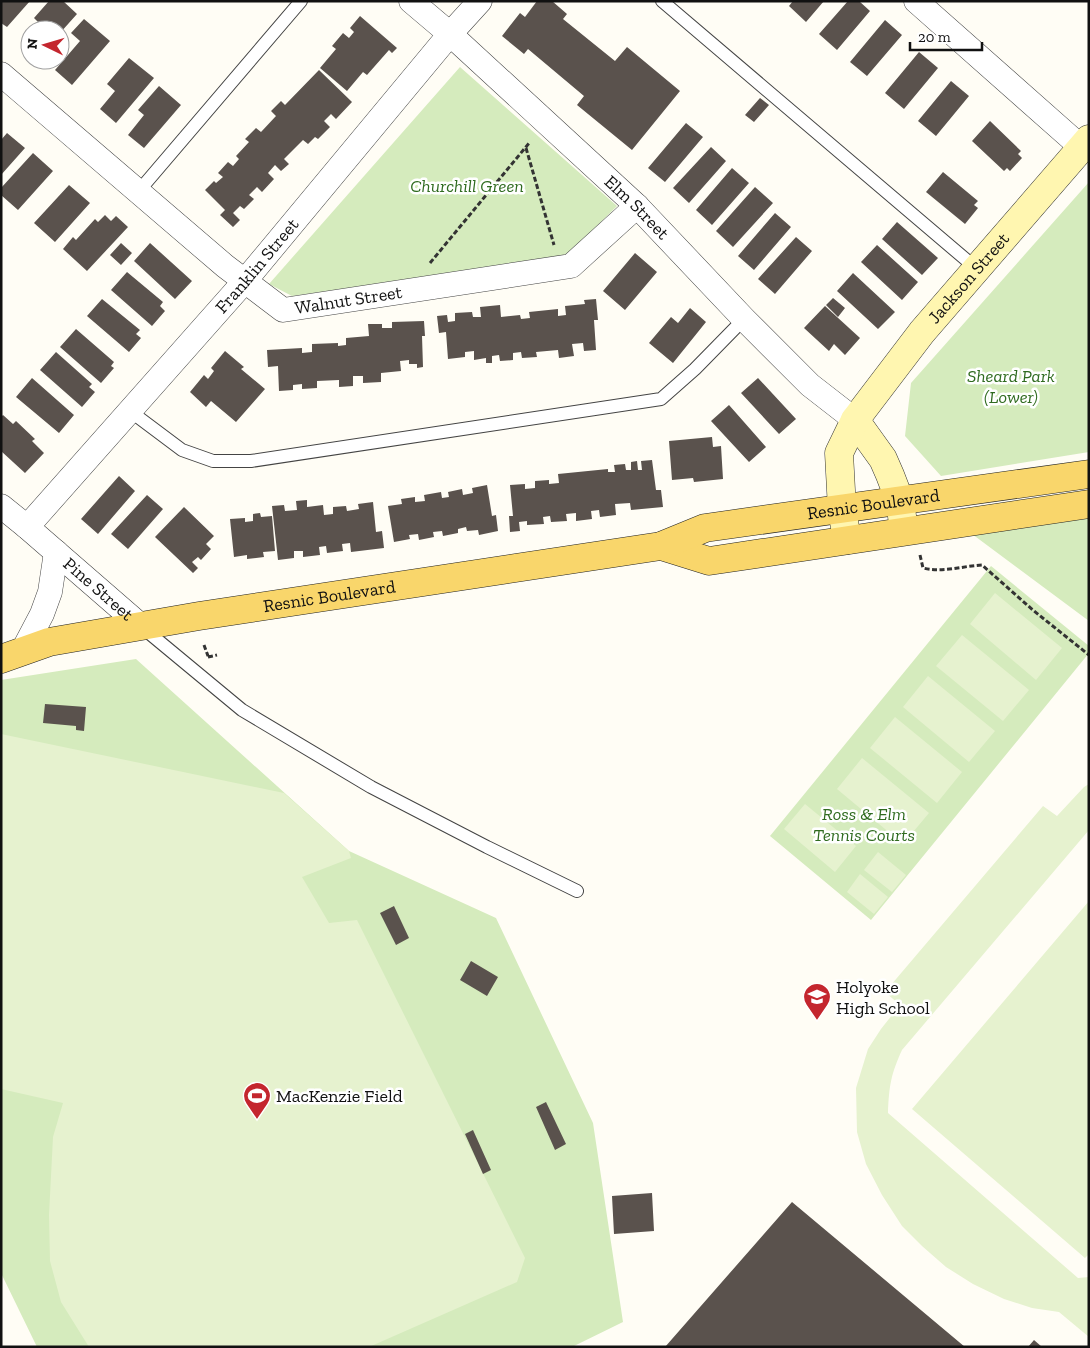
<svg xmlns="http://www.w3.org/2000/svg" width="1090" height="1348" font-family="'Zilla Slab',serif">
<style>
.green{fill:#d5ebbd}
.pitch{fill:#e6f2cf}
.building{fill:#5a524d}
.lines{fill:none;stroke-linecap:round;stroke-linejoin:round}
.lane-casing{stroke:#444;stroke-width:14}
.street-casing{stroke:#444;stroke-width:25}
.secondary-casing{stroke:#333;stroke-width:29}
.primary-casing{stroke:#222;stroke-width:29}
.path{stroke:#333;stroke-width:3;stroke-dasharray:5 2.5;stroke-linecap:butt}
.lane{stroke:#fff;stroke-width:12}
.street{stroke:#fff;stroke-width:24}
.secondary{stroke:#fff6b0;stroke-width:28}
.primary{stroke:#f9d66b;stroke-width:28}
.labels{text-anchor:middle;dominant-baseline:central;stroke-width:5;stroke-linejoin:round;paint-order:stroke}
.park-label{font-size:18px;font-style:italic;fill:#2f6b1f;stroke:#fff}
.street-label{font-size:18px;fill:#111;stroke:#fff}
.poi-label{font-size:18px;fill:#111;stroke:#fff;text-anchor:start}
</style>
<rect width="100%" height="100%" fill="#fffdf5"/>
<path class="green" d="M460,67L617,206L571,252L547,261L292,296L269,284Z
M1089,182V452L941,476L905,436L911,383Z
M1089,517V621L972,534Z
M991,566L1089,646V653L871,920L770,836Z
M136,659L349,851L496,918L593,1123L623,1322L572,1347H37L1,1273V680Z"/>
<path class="pitch" d="M995,593L1062,648L1036,680L970,624Z
M962,635L1029,690L1003,721L936,666Z
M928,676L995,731L969,762L903,707Z
M895,717L962,772L937,803L870,748Z
M1,734L284,793L349,851L351,858L302,877L329,923L357,920L525,1258L517,1282L369,1347H89L61,1302L50,1261L49,1215L53,1137L63,1103L1,1089Z
M862,758L929,813L903,844L837,789Z
M1089,784V830L902,1050C891,1074 889,1086 888,1113L1078,1278L1089,1277V1337L1059,1312L1032,1308L1004,1299L973,1284L946,1267L922,1246L902,1226L882,1195L866,1164L857,1132L856,1088L868,1049L881,1029L900,1005L885,992L1043,806L1057,816L1084,787Z
M805,804L856,846L835,872L784,829Z
M878,852L906,875L892,892L864,870Z
M860,874L888,897L874,914L847,892Z
M1089,901V1254L1085,1258L912,1109Z"/>
<path class="building" d="M1,1H30L7,27L1,23Z
M49,1H63L77,14L60,33V30H31L38,22L34,18Z
M537,1H552L567,14L563,19L615,61L627,47L680,91L632,150L577,105L584,96L528,49L524,54L502,36L520,13L525,17Z
M793,1H824L806,22L789,6Z
M848,1H859L870,11L837,50L819,34Z
M360,16L397,48L392,53L389,50L367,75L363,72L347,91L320,68L336,49L332,46L343,33L349,38L354,32L350,28Z
M84,19L110,41L72,85L55,70L80,41L71,33Z
M885,20L902,35L867,76L850,62Z
M30,31V47L22,40Z
M919,52L938,68L904,109L885,93Z
M129,58L154,78L116,123L100,109L115,91L107,84Z
M319,70L352,102L336,119L331,114L324,121L330,127L318,139L315,137L308,144L303,140L284,159L289,164L281,171L275,165L268,173L274,179L262,192L257,187L249,195L254,199L244,209L240,206L233,213L240,220L233,227L220,215L225,210L205,190L214,181L216,183L223,177L218,173L228,162L233,166L239,159L236,156L249,142L245,139L256,128L261,132L276,116L271,111L281,101L285,105Z
M951,81L969,96L936,136L918,121Z
M159,86L181,105L144,148L128,135L144,115L138,110Z
M760,98L769,105L754,122L745,115Z
M990,121L1021,151L1018,154L1022,158L1010,171L1007,168L1004,171L972,141Z
M686,123L703,137L665,182L648,168Z
M7,133L25,148L1,175V140Z
M711,147L726,161L689,203L673,188Z
M33,153L53,171L18,210L1,195V188Z
M732,168L749,183L712,225L696,210Z
M943,172L978,201L974,205L978,208L965,224L926,192Z
M69,185L90,203L55,242L34,223Z
M755,187L773,203L733,247L716,231Z
M775,213L791,227L754,270L738,256Z
M105,215L111,221L116,216L128,227L87,271L63,249L73,237L76,240L95,219L98,222Z
M897,222L938,258L922,275L882,239Z
M796,237L812,251L775,294L758,279Z
M121,243L132,253L121,265L110,255Z
M150,243L192,281L175,299L134,261Z
M877,245L918,282L902,300L861,262Z
M635,253L657,272L625,310L603,291Z
M127,272L163,302L160,306L165,311L152,326L111,290Z
M853,273L895,312L878,329L837,291Z
M833,298L845,308L838,317L826,305Z
M102,299L140,330L136,334L141,338L129,352L87,316Z
M596,299L598,320H594L596,350L584,351L583,343L572,344L574,356L559,358L558,350L536,352L537,357L522,358L521,352L513,353V360L500,361L499,355L492,356V363H486V358L474,360V351L465,352V357L448,359L446,332L439,333L437,316L447,315L448,322L455,321V313L472,312L473,317H481L480,307L500,305L501,317L520,315L521,319L530,318L529,312L558,309V316L566,315L565,306L585,304L584,300Z
M825,306L860,338L845,355L834,344L829,351L804,328Z
M690,308L706,322L673,363L649,343L671,317L678,323Z
M424,321L425,336H422L423,367L417,368V364H409V360L400,361L401,371L381,373V382L363,383V376H353V386L339,387V380L317,381V388L302,389V384L293,385V390L279,391L278,366L268,367L267,350L302,348V353L312,352V344L338,343V346L346,345V338L369,336L368,324H382V328H392V322Z
M76,329L114,362L111,366L114,368L101,383L60,347Z
M225,351L244,367L241,369L265,389L236,422L211,401L206,407L190,392L204,375L208,379L214,371L211,368Z
M56,352L92,384L89,387L95,392L82,407L40,370Z
M32,378L74,415L59,433L16,397Z
M758,378L796,419L779,434L741,393Z
M729,405L766,447L749,462L711,421Z
M3,415L13,424L16,421L35,439L32,441L44,453L25,473L1,451V417Z
M712,437L713,447L721,446L723,479L694,482L693,478L672,480L669,441Z
M652,460L656,490H661L663,507L631,510L630,503L615,504L616,515L600,517L599,510L591,511L592,519L576,521V513L566,514L567,521L551,522L550,516L543,517L544,524L527,525V521L519,522L520,531L510,532L509,516H513L510,485L525,484V489L535,488V481L549,480V484L559,483L558,474L608,469V472H615L614,465L625,464L626,470H631V462L637,461L638,470H642L641,461Z
M119,476L135,491L98,534L81,519Z
M487,485L492,516L496,515L498,531L479,535L478,530L467,531L466,527L458,529V533L443,536L442,531L433,532L434,537L419,540L418,534L409,535L410,539L394,542L388,506L402,504L401,499L415,497V502L425,501L424,495L441,492L442,498L449,497L448,492L462,489L463,495L473,493L472,488Z
M147,495L163,509L128,549L111,534Z
M307,500V507L323,505L324,515L333,514V507L346,506L347,511L359,509L358,504L373,502L376,532L382,531L384,548L351,552L350,543L342,544L343,551L327,553L326,546L319,547L320,555L303,557V551H294V558L278,560L272,506L284,505L285,511L297,510L296,501Z
M184,507L214,536L206,544L211,549L201,560L198,557L192,562L198,568L193,573L155,537Z
M260,513L261,517L272,516L275,551L263,552L264,557L247,559V555L234,557L230,519L245,518V522L253,521V514Z
M45,704L86,707L84,731L76,730V726L43,723Z
M394,906L409,938L396,945L380,913Z
M471,961L498,977L487,996L460,980Z
M546,1102L566,1144L555,1150L536,1107Z
M473,1130L491,1170L483,1174L465,1134Z
M652,1193L654,1231L614,1234L612,1196Z
M792,1202L965,1347H665Z
M1034,1340L1042,1347H1028Z"/>
<g class="lines">
<defs>
<path id="lane" d="M662,1L977,269
M138,192L301,1
M130,411L182,450L213,461H251L661,399L695,369L744,319
M143,628L242,710L371,787L487,847L577,891"/>
<g id="street">
<path id="s1" d="M411,1L450,34L637,206L744,319L810,385L855,420"/>
<path d="M916,1L1081,147"/>
<path id="s2" d="M1,74L225,266L283,310L571,266L637,206"/>
<path id="s3" d="M1,506L27,527L141,626"/>
<path id="s4" d="M27,527L244,282L450,34L480,1"/>
<path d="M22,652L42,614L50,592L56,552"/>
</g>
<g id="secondary">
<path d="M855,420L883,459L890,475L900,501L904,531"/>
<path id="s5" d="M847,540L842,509L839,453L855,420L922,332L1089,139"/>
</g>
<g id="primary">
<path d="M661,546L709,561L1089,504"/>
<path id="s6" d="M1,659L49,642L199,616L661,546L705,528L1089,474"/>
</g>
</defs>
<use href="#lane" class="lane-casing"/>
<use href="#street" class="street-casing"/>
<use href="#secondary" class="secondary-casing"/>
<use href="#primary" class="primary-casing"/>
<path class="path" d="M526,148L554,245
M430,263L530,142
M920,555L923,568C943,573 962,566 982,565L1034,611L1089,655
M204,645L208,656
M208,657L217,655"/>
<use href="#lane" class="lane"/>
<use href="#street" class="street"/>
<use href="#secondary" class="secondary"/>
<use href="#primary" class="primary"/>
</g>
<defs>
<symbol id="school-pin" viewBox="-11 -11 22 30"><path d="M0 17L-7.5 6A9.5 9.5 0 1 1 7.5 6Z" fill="#c4262e" stroke="#fff"/><path d="M0-5L7-2L0 1L-7-2ZM-4 1L0 2.5L4 1V4Q0 6-4 4Z" fill="#fff"/></symbol>
<symbol id="stadium-pin" viewBox="-11 -11 22 30"><path d="M0 17L-7.5 6A9.5 9.5 0 1 1 7.5 6Z" fill="#c4262e" stroke="#fff"/><path d="M0-5a6.5 5 0 1 0 0 10a6.5 5 0 1 0 0-10ZM-3.5-1.8h7v3.6h-7Z" fill="#fff"/></symbol>
</defs>
<g fill-rule="evenodd">
<use href="#school-pin" x="801" y="981" width="32" height="43"/>
<use href="#stadium-pin" x="241" y="1080" width="32" height="43"/>
</g>
<g class="labels">
<g class="park-label">
<text x="467" y="186">Churchill Green</text>
<text x="1011" y="376">Sheard Park<tspan x="1011" dy="21">(Lower)</tspan></text>
<text x="864" y="814">Ross &amp; Elm<tspan x="864" dy="21">Tennis Courts</tspan></text>
</g>
<g class="street-label">
<text stroke="none"><textPath href="#s1" startOffset="306">Elm Street</textPath></text>
<text stroke="none"><textPath href="#s4" startOffset="348">Franklin Street</textPath></text>
<text stroke="none"><textPath href="#s5" startOffset="306">Jackson Street</textPath></text>
<text stroke="none"><textPath href="#s2" startOffset="434">Walnut Street</textPath></text>
<text stroke="none"><textPath href="#s6" startOffset="888">Resnic Boulevard</textPath></text>
<text stroke="none"><textPath href="#s3" startOffset="128">Pine Street</textPath></text>
<text stroke="none"><textPath href="#s6" startOffset="335">Resnic Boulevard</textPath></text>
</g>
<g class="poi-label">
<text x="836" y="987">Holyoke<tspan x="836" dy="21">High School</tspan></text>
<text x="276" y="1096">MacKenzie Field</text>
</g>
</g>
<rect width="1090" height="1348" fill="none" stroke="#111111" stroke-width="5"/>
<g transform="translate(45 45) rotate(275)"><circle r="24" fill="#ffffff" stroke="#a0a0a0"/>
<path d="M0-4L9 19L0 12L-9 19Z" fill="#c4262e"/>
<text y="-8" font-size="14" font-weight="bold" text-anchor="middle" fill="#111111">N</text>
</g>
<path d="M910 42v8h72v-8" fill="none" stroke="#111111" stroke-width="2.5"/>
<text x="918" y="42" font-size="15" fill="#111111" stroke="#ffffff" stroke-width="4" paint-order="stroke">20 m</text>
</svg>
